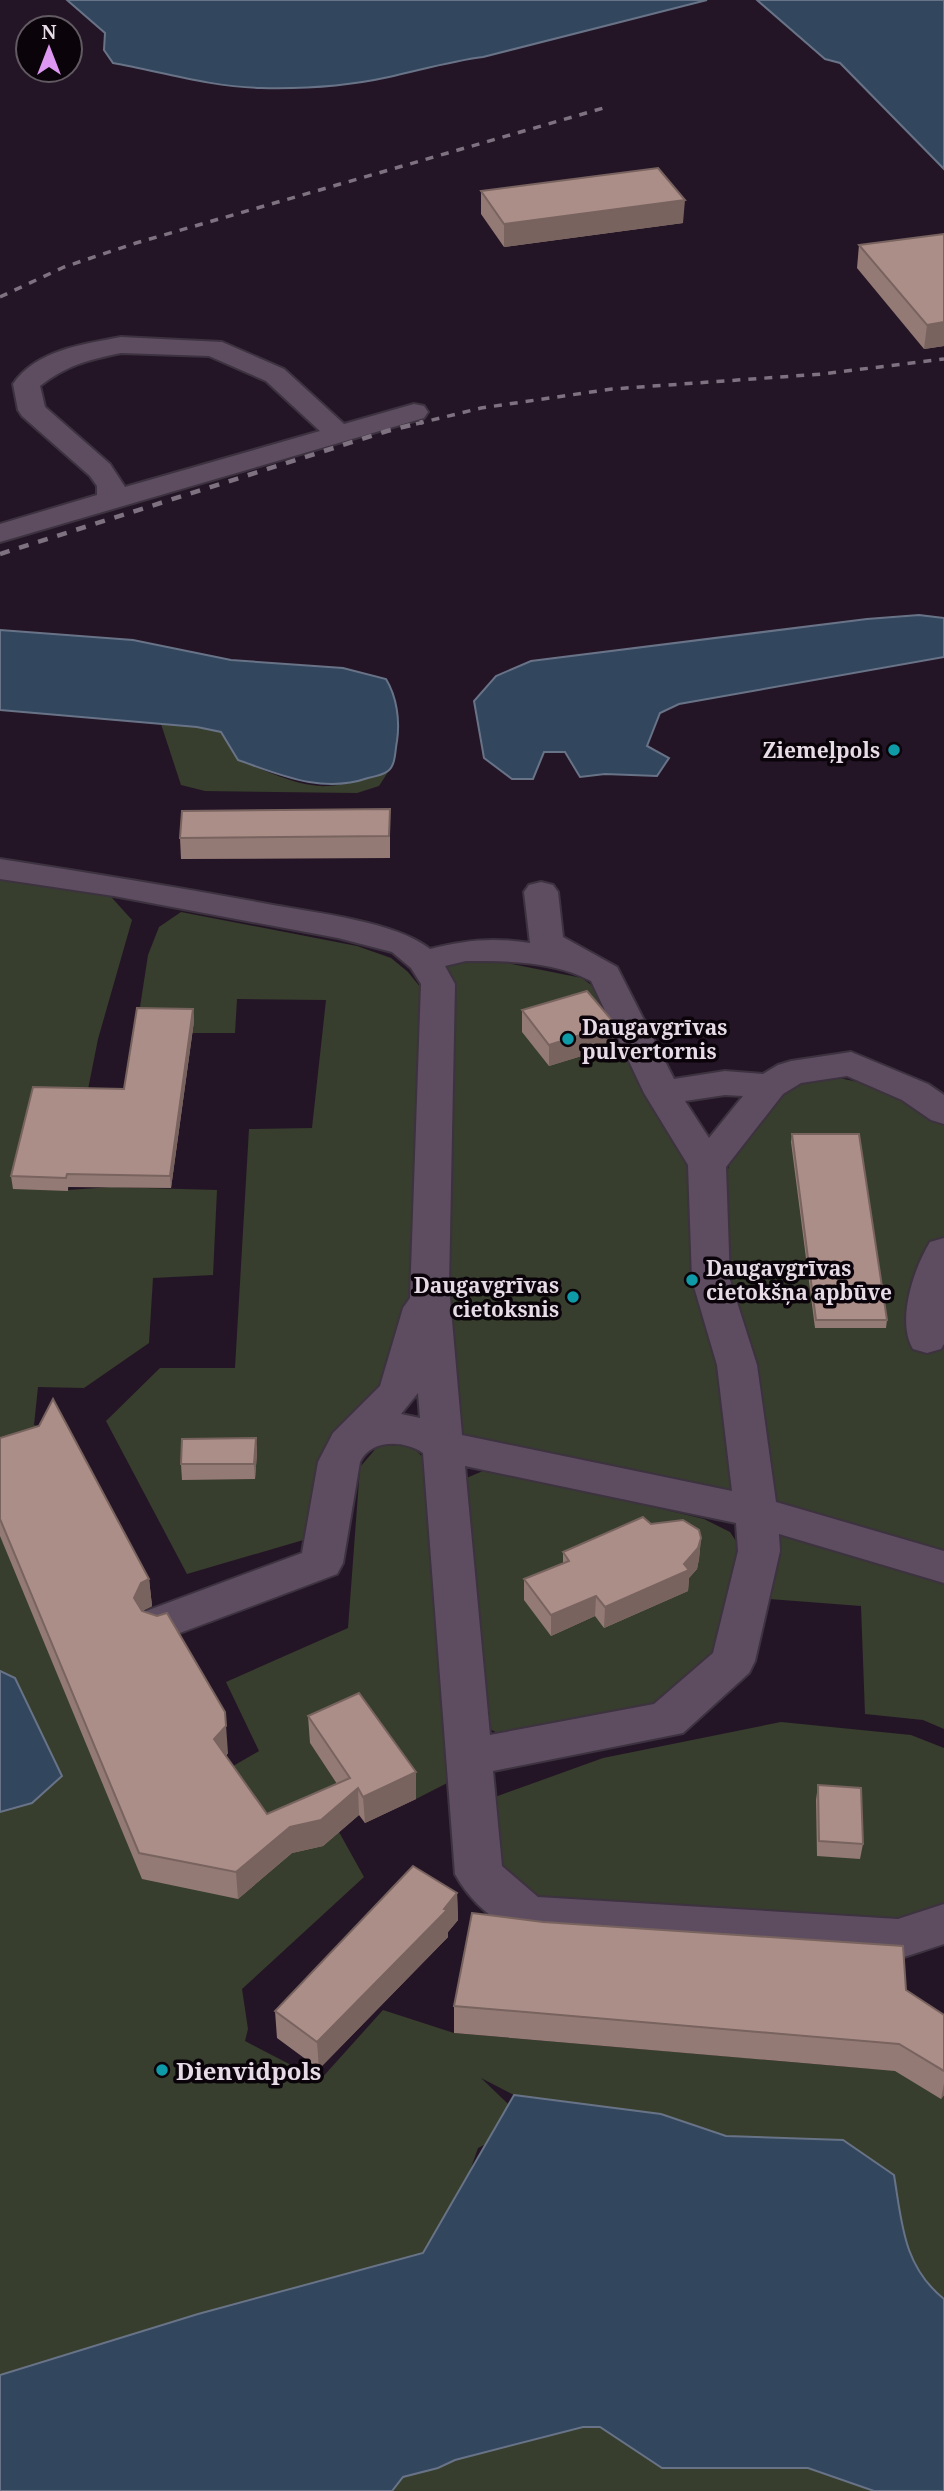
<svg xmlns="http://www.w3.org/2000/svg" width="944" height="2491" font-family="'Noto Serif',serif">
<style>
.green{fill:#373e2d}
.water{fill:#32465e;stroke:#687387;stroke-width:2}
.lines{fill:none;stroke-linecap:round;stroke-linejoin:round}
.minor-casing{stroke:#3d323f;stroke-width:4}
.minor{fill:#5e4d60;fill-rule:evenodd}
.rail-far1{stroke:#7e7180;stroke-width:3.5;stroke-dasharray:8 8;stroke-linecap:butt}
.rail{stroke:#7e7180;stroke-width:4.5;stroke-dasharray:10 10;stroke-linecap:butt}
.wall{fill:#947a75}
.shaded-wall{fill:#78635f}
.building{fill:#ac8e88;stroke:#78635f;stroke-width:2}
.culture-dot{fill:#0f9aa8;stroke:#0a040a;stroke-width:2.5}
.labels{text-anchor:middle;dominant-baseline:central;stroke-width:7;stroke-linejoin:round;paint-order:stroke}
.poi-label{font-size:21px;font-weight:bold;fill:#e6dbe7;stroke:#0a040a;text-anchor:end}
.near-poi-label{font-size:24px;font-weight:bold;fill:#e6dbe7;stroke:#0a040a;text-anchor:start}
</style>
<rect width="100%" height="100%" fill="#241526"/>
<path class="green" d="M161,724L197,727L221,732L238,760C265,770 299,788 328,786C349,785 368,778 388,772L379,786L357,793L205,791L181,785Z
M0,874L104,889L132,920L98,1039L68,1190L111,1187L217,1190L213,1275L153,1278L149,1343L84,1388L38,1387L34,1425L55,1428L71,1451L228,1753L216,1765L221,1773L259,1751L226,1682L348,1628L360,1467L378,1446L411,1445L433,1468L455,1779L416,1799L360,1720L310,1743L347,1799L320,1819L339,1832L364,1877L242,1989L248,2029L245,2041L320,2080L383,2010L454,2033L874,2069L944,2066V2299C903,2266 902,2223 894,2175L843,2140L726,2136L661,2114L514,2095L481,2078L528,2123L478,2148L455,2213L423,2253L198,2314L0,2375V1812L4,1810L15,1678L0,1671Z
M181,912L357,946L391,958L408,972L421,988L419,1278L404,1330L317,1536L187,1574L106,1421L160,1368H235L249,1129L312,1128L326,1000L237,999L235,1033H193L138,1020L148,955L159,927Z
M482,958L582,978L599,991L692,1160L745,1491L720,1498L460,1441L442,1309L436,970L449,964Z
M809,1079H844L882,1087L944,1123V1560L775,1510L762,1495L716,1199L730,1164L791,1085Z
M490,1468L704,1519L730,1532L740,1547L724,1656L659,1712L501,1735L481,1724L457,1482Z
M782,1534L944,1581V1729L923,1720L865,1714L861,1606L769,1599L772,1545Z
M781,1722L911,1735L944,1748V1905L896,1920L541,1897L501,1870L495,1797L603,1758Z
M583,2427H600L662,2468H808L874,2491H392L403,2477L438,2468L455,2460Z"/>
<path class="water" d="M67,0H707L483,57C451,61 421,70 389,77C348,86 303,89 261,88C211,87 162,72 113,63L104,50L105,33Z
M757,0H944V169L840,63L825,59Z
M919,615L944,618V657L679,704L660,713L647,746L669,758L657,776L605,774L580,777L565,752H544L533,779H512L484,758L474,701L496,676L531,661L867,619Z
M0,630L133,640L231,660L343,668L386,679C397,697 400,721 397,741C395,750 396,765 388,771C383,775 373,777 368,778C322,794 281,775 238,760L221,732L197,727L0,710Z
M0,1671L15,1678L62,1776L32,1803L0,1812Z
M514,2095L661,2114L726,2136L843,2140L894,2175C902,2223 903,2266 944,2299V2491H874L808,2468H662L600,2427H583L455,2460L438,2468L403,2477L392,2491H0V2375L198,2314L423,2253Z"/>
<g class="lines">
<defs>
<path id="minor" d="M121,337L222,342L284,369L344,424L414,404L424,406L428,412L424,418L0,542V524L97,495V486L90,476L22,416L18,410L13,384C36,350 84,344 121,337ZM121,353L209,356L266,381L320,431L125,487L110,464L45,407L40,386C67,365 88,360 121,353Z
M0,859C91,873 182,888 273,905C317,913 396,922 430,949C464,940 494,937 530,943L524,892L529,885L541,882L553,885L558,892L563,937L617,967L674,1079L725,1071L763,1074L778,1065L791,1061L851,1052L928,1084L944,1095V1124L931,1120L902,1100L847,1076L801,1083L783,1094L726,1167L730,1280L757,1365L776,1502L944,1551V1583L779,1534L780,1551L755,1661L749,1673L683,1733L493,1771L502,1866L538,1897L898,1919L944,1904V1944L898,1959L528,1936C498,1926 470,1902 455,1874L423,1453C404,1440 371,1439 360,1462L343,1563L337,1574L161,1640L146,1635L139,1623L146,1611L302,1553L318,1462L333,1433L380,1386L403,1308L410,1298L421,984L411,968L392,952L338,938L114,896L0,879ZM466,961C508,961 554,961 591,981L644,1093L688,1165L692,1280L717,1365L732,1491L462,1435L449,1286L455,984L445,966ZM725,1095L743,1096L709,1138L685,1101ZM418,1393L420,1418L401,1414ZM465,1466L736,1523L738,1551L713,1653L654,1704L490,1735Z
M944,1238V1344L941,1349L927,1353L913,1349C896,1321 914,1268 930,1242Z"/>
</defs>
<use href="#minor" class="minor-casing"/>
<use href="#minor" class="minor"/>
<path class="rail-far1" d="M0,297L64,267L136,243L607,107
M416,424L481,408L612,389L822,374L944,359"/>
<path class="rail" d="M0,554L387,431L423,422"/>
</g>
<path class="wall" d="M481,191L683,223L504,247L481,214Z
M944,234V346L924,349L857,268L859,245Z
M390,809V858L181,859L180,838Z
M193,1009L194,1021L171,1188L68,1187V1191L13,1189L11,1176L124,1089Z
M522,1010L614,1046L549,1066L522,1032Z
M792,1134L887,1320L886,1328H815L791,1142Z
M0,1438L149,1579L152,1606L144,1610L143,1611L228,1753L226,1756L267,1814L337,1784L310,1743L308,1716L416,1799L365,1823L359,1815L323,1846L292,1853L238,1899L142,1879L0,1536Z
M256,1438L257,1453L255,1479L182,1480L181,1464Z
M651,1524L701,1538L699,1559L697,1569L689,1578L688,1591L604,1628L595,1616L551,1636L524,1600V1579L563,1563V1552Z
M818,1785L863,1844L860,1859L817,1856L816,1800Z
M457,1893L458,1920L448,1932V1937L319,2069L277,2038L275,2011Z
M906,1990L944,2015V2095L941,2099L895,2071L454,2033V2006Z"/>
<path class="shaded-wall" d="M685,200L683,223L504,247V224Z
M944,322V346L924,349L927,325Z
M193,1009L194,1021L171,1188L170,1176Z
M615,1024L614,1046L549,1066V1045Z
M256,1438L257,1453L255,1479L254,1464Z
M701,1538L699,1559L697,1569L689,1578L688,1591L604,1628L605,1607L684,1564Z
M149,1579L152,1606L144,1610L137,1624L134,1598L141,1583Z
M596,1596L595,1616L551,1636V1615Z
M225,1712L228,1753L216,1765L214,1739Z
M416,1772V1799L365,1823L363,1797Z
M358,1788L359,1815L323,1846L292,1853L238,1899L236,1872L290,1827Z
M457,1893L458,1920L448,1932V1937L319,2069L317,2042L444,1909Z
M944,2083V2095L941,2099Z"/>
<path class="building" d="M658,168L685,200L504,224L481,191Z
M944,234V322L927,325L859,245Z
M390,809L389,836L180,838L182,811Z
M587,991L615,1024L549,1045L522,1010Z
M137,1008L193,1009L170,1176L67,1174L66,1178L11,1176L33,1087L124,1089Z
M792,1134H859L887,1320H816Z
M53,1399L149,1579L141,1583L134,1598L142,1611L157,1616L167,1613L225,1712L226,1726L214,1739L267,1814L350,1778L308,1716L359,1693L416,1772L363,1797L358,1788L321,1820L290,1827L236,1872L139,1853L0,1519V1438L39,1426Z
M256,1438L254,1464H181L182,1439Z
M643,1517L651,1524L683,1520L699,1530L701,1538L698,1548L684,1564L689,1570L605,1607L596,1596L551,1615L524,1579L569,1561L563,1552Z
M818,1785L861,1788L863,1844L819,1841Z
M413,1866L457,1893L444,1909L447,1910L317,2042L275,2011Z
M472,1913L543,1922L903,1946L906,1990L944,2015V2071L899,2044L454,2006Z"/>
<g class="culture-dot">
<circle cx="894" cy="750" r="7"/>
<circle cx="568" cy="1039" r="7"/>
<circle cx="692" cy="1280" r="7"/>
<circle cx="573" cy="1297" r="7"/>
<circle cx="162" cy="2070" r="7"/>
</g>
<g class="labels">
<g class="poi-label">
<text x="880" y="750">Ziemeļpols</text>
<text x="582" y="1027" text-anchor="start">Daugavgrīvas<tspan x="582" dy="24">pulvertornis</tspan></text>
<text x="706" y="1268" text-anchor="start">Daugavgrīvas<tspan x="706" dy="24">cietokšņa apbūve</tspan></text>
<text x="559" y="1285">Daugavgrīvas<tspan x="559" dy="24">cietoksnis</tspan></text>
</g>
<g class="near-poi-label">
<text x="176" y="2070">Dienvidpols</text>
</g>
</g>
<g transform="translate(49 49)"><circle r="33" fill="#0a040a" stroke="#625a62" stroke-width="2"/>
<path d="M0-5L12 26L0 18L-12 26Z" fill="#de98f2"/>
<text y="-10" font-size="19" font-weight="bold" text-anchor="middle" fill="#e6dbe7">N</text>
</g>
</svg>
